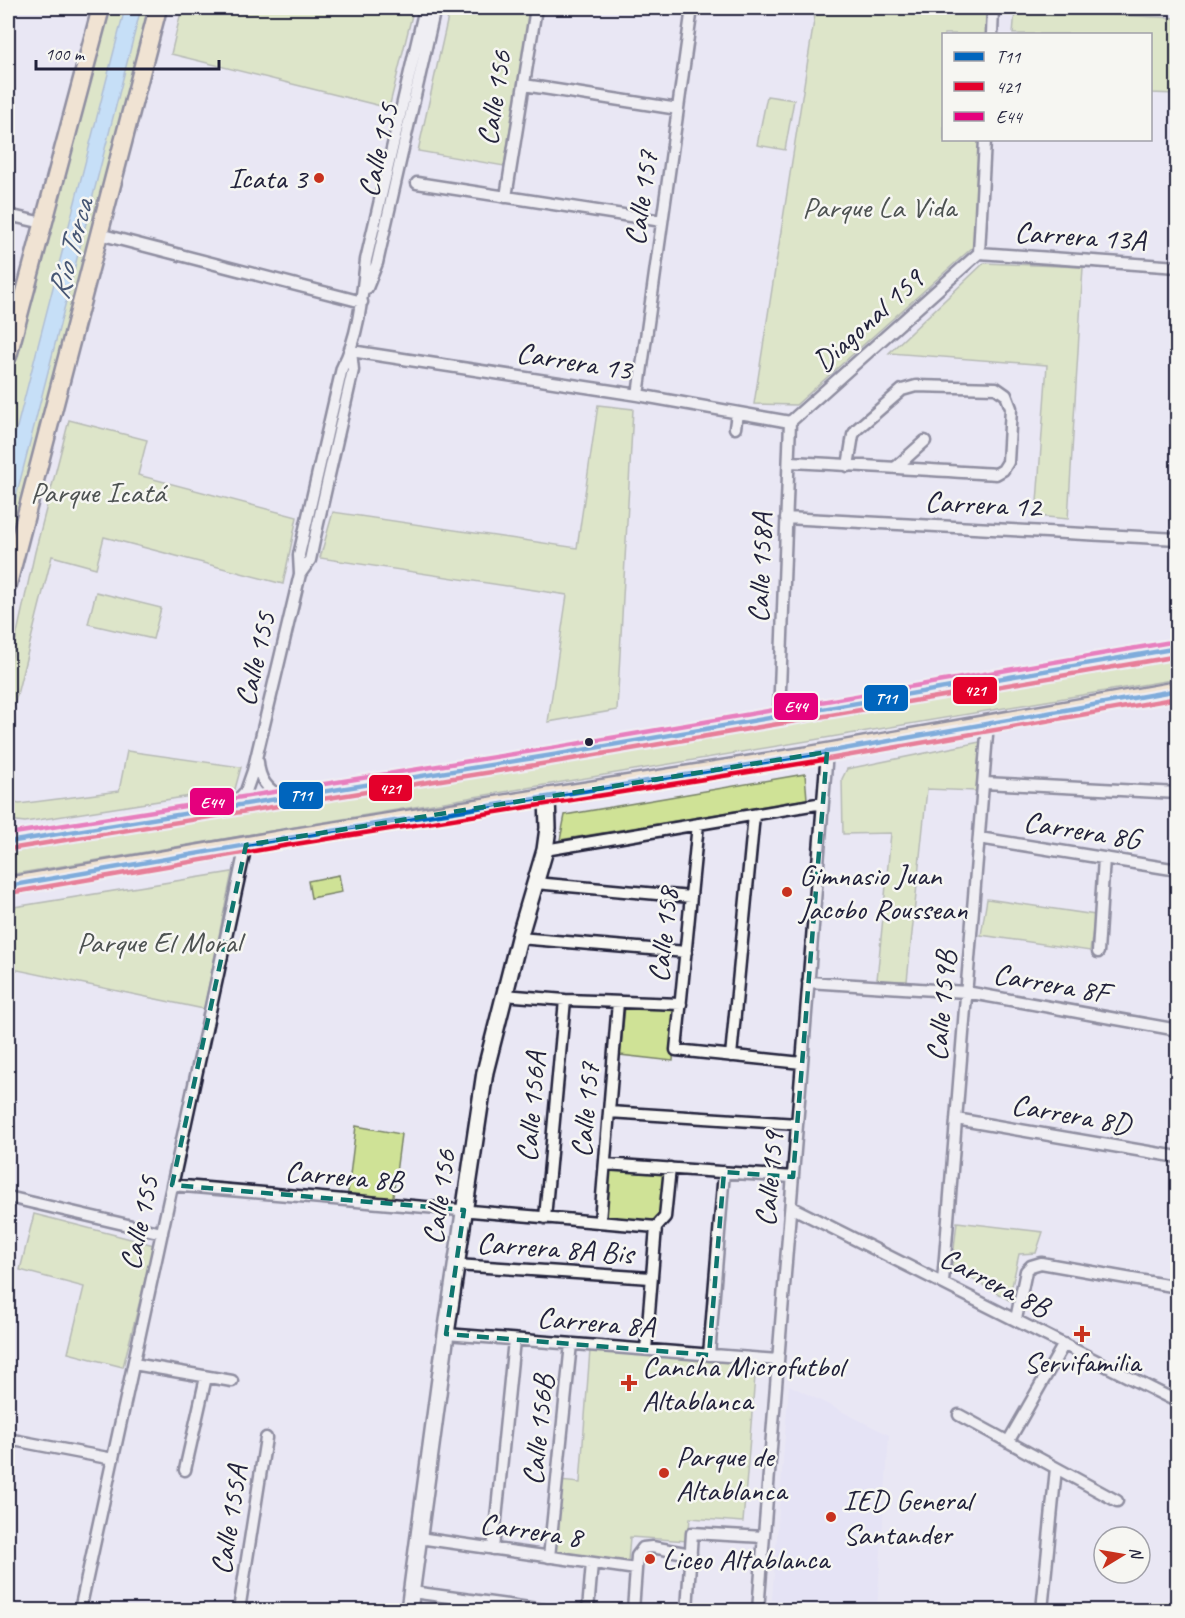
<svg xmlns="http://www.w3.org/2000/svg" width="1185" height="1618" font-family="Caveat,sans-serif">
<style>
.built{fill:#e0ddf5}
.green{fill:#cfe296;stroke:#788268;stroke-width:1.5}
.water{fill:#9cd4fb;stroke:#6b8dae;stroke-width:1.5}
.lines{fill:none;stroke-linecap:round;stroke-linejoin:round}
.street-casing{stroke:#22223b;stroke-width:15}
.secondary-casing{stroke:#22223b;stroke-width:20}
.primary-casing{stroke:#22223b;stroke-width:21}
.street{stroke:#f6f6f2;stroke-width:10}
.secondary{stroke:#f6f6f2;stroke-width:15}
.primary{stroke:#f9deab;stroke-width:16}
.bus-1-casing{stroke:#f6f6f2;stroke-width:9}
.bus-2-casing{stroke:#f6f6f2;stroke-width:9}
.bus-3-casing{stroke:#f6f6f2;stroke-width:9}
.bus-1{stroke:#0065bd;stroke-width:4.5}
.bus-2{stroke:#e4002b;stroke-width:4.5}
.bus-3{stroke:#e5007d;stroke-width:4.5}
.marked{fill:none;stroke:#0f766e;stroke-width:4.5;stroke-dasharray:12 8;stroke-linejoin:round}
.poi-dot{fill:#c8321e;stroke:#f6f6f2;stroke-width:2}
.bus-dot{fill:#22223b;stroke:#f6f6f2;stroke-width:2}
.labels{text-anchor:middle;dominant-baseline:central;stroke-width:5;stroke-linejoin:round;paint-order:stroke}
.street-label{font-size:30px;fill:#22223b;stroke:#f6f6f2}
.poi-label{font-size:30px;fill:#22223b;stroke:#f6f6f2;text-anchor:start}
.park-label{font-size:30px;fill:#4d5252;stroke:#f6f6f2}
.water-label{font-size:32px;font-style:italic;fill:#475775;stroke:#f6f6f2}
.line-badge{stroke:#f6f6f2;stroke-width:2}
.badge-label{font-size:16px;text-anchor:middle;font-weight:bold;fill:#fff}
</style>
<rect width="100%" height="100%" fill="#e9e7f4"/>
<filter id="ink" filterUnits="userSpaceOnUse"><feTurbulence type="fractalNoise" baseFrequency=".0167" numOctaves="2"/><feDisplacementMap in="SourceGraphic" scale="12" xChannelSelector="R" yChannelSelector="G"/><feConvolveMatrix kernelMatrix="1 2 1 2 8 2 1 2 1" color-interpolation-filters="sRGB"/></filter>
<g filter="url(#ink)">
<path class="built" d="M789,1385L889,1435L877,1606L772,1600Z"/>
<path class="green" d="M107,8H151L8,553V381Z
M182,8H381L412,15L389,108L171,54Z
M450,8H530L504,166L418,151Z
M816,8H987L986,34H944V140H979L973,247L796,405L754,404Z
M1015,10L1177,18V94L1151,93L1150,34H1013Z
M767,96L794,100L785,150L757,145Z
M984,263L1083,267L1068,519L1036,516L1047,365L889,353Z
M598,405L633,409L617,710L548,722L567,595L320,558L333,512L577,548Z
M69,420L147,440L138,475L297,517L283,584L104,537L96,568L52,556L8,730V674L35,552Z
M96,592L161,608L153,639L88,624Z
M1177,659V679L8,875V853Z
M980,742L976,791L927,789L907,981L877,980L891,833L843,834L842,779L847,769Z
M127,751L241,767L235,789L25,822L8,820V801L19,804L119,791Z
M805,774L807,799L560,840L565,815Z
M232,872L204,1009L8,968V908Z
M339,875L342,892L311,898L308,881Z
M987,899L1095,915L1090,951L981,935Z
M625,1007L676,1008L673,1061L620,1055Z
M356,1126L401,1134L392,1204L347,1200Z
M605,1164L670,1168L665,1217L656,1227L600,1221Z
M34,1214L154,1245L123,1367L68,1353L84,1287L20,1270Z
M957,1222L1043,1232L1036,1253L1019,1254L1009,1300L952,1267Z
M590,1350L756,1364L743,1522L690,1518L688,1541L630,1537L628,1561L554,1555L559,1481L580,1483Z"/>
<path class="water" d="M125,8H141L8,528V462Z"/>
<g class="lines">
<defs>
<path id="street" d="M992,34L993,8
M524,85L678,109
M417,183L662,221
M506,197L536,8
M8,215L43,223
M99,234L362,302
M979,253L1178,267
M979,253L985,140
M367,288L377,263L435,8
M351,351L638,395L790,422
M638,395L692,8
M790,422L979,253
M735,428L737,413
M789,462C858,465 927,470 996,474L1003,470L1008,462L1011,408L1006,395L996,388L916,386L902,390L857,429L853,435L848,466
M895,468L925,441
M786,518L1178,539
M300,574L310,560L314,541L353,370L351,351
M779,716L790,422
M258,762C259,779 267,790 283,798
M984,783L1178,793
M233,805L246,791L253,771L300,574L299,555L342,368C359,335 362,297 366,260L425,8
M698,824L676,1050L802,1063
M979,838L1178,870
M545,850L823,803
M535,883L691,897
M519,938L686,952
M1098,952L1104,858
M808,982L966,992L1178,1030
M504,995L565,1000L681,1004
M731,1056L754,815
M609,1112L797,1124
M956,1119L1178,1157
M605,1164L793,1177
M172,1185L656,1227
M8,1197L162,1233
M791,1207L1178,1402
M545,1218L565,1000
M600,1221L618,1002
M456,1265L651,1278
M943,1282L987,735
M1016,1319L1026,1271L1031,1266L1041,1263L1178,1287
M446,1334L778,1360
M646,1350L656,1227L665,1217L670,1168
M709,1355L724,1172
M134,1364L232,1381
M959,1415L1117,1501
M8,1439L113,1459
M1008,1442L1064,1344
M185,1470L206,1377
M419,1538L636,1569
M493,1549L514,1340
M549,1557L571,1344
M412,1592L544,1610
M80,1610L246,845
M239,1610L266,1438
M588,1610L592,1563
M633,1610L637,1556L643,1548L652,1547L691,1554
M687,1610L692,1533L764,1537
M758,1610L827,752
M1042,1610L1056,1468"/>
<path id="secondary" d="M409,1610L446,1334L485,1072L519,938L545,850L548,828L547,796"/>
<path id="primary" d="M8,356L101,8
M8,584L158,8
M8,842L559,754L1178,648
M8,886L282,839L810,755L1178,690"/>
</defs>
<use href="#street" class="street-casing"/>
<use href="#secondary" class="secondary-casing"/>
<use href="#primary" class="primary-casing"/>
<use href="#street" class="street"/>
<use href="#secondary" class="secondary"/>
<use href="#primary" class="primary"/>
<defs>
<path id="bus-1" d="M8,842L559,754L1178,648
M8,886L282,839L810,755L1178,690"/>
<path id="bus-2" d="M9,849L560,761L1178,656
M9,893L283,846L811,762L1178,698"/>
<path id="bus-3" d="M8,834L558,747L1177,641"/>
</defs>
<use href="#bus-1" class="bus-1-casing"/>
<use href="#bus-2" class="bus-2-casing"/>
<use href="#bus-3" class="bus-3-casing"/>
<use href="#bus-1" class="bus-1"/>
<use href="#bus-2" class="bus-2"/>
<use href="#bus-3" class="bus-3"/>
</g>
</g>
<path d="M0 0H1185V1618H0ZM827,752L793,1177L724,1172L709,1355L446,1334L464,1210L172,1185L246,845Z" fill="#e9e7f4" fill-opacity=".55" fill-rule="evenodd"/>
<path class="marked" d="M827,752L793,1177L724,1172L709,1355L446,1334L464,1210L172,1185L246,845Z"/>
<g class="poi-dot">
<circle cx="319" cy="178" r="6"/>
<circle cx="787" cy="892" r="6"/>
<path d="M1079 1325h6v6h6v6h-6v6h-6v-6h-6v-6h6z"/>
<path d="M626 1374h6v6h6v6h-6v6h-6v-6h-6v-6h6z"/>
<circle cx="664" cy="1473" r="6"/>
<circle cx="831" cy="1517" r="6"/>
<circle cx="650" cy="1559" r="6"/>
</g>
<circle class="bus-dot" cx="589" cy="742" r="5"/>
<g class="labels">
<g class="street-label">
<text transform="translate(494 98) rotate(-81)">Calle 156</text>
<text transform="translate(378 150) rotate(-77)">Calle 155</text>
<text transform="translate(641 198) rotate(-82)">Calle 157</text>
<text transform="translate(1080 236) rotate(4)">Carrera 13A</text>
<text transform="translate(868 320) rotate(-42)">Diagonal 159</text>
<text transform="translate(574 361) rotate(9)">Carrera 13</text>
<text transform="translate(983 504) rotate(3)">Carrera 12</text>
<text transform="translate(760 568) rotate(-88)">Calle 158A</text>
<text transform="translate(255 659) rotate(-77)">Calle 155</text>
<text transform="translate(1082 830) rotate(9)">Carrera 8G</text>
<text transform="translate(663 935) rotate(-84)">Calle 158</text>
<text transform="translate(1051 983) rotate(10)">Carrera 8F</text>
<text transform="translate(941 1006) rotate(-85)">Calle 159B</text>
<text transform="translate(531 1107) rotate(-85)">Calle 156A</text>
<text transform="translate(585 1110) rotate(-85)">Calle 157</text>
<text transform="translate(1071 1114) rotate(10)">Carrera 8D</text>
<text transform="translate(344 1176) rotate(5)">Carrera 8B</text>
<text transform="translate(769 1179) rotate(-85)">Calle 159</text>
<text transform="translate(439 1197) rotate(-82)">Calle 156</text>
<text transform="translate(139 1223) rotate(-78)">Calle 155</text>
<text transform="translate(555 1248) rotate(4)">Carrera 8A Bis</text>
<text transform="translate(995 1282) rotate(27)">Carrera 8B</text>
<text transform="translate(596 1322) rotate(5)">Carrera 8A</text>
<text transform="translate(538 1430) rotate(-84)">Calle 156B</text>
<text transform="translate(229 1520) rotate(-81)">Calle 155A</text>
<text transform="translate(531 1530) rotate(8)">Carrera 8</text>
</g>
<g class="poi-label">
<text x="307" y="178" text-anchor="end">Icata 3</text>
<text x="799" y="875">Gimnasio Juan<tspan x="799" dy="34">Jacobo Roussean</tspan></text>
<text x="1082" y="1362" text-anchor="middle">Servifamilia</text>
<text x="642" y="1366">Cancha Microfutbol<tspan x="642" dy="34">Altablanca</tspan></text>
<text x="676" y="1456">Parque de<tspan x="676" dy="34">Altablanca</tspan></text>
<text x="843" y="1500">IED General<tspan x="843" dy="34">Santander</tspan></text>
<text x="662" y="1559">Liceo Altablanca</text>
</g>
<g class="park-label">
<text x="879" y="207">Parque La Vida</text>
<text x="98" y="492">Parque Icatá</text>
<text x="159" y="942">Parque El Moral</text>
</g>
<g class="water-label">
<text transform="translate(70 249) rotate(-75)">Río Torca</text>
</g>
</g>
<g class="line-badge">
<rect x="952" y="676" width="46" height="29" rx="6" fill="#e4002b"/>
<rect x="863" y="684" width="46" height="28" rx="6" fill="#0065bd"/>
<rect x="773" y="692" width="46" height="29" rx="6" fill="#e5007d"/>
<rect x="368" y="774" width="45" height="28" rx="6" fill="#e4002b"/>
<rect x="278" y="781" width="46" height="29" rx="6" fill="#0065bd"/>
<rect x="189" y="787" width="46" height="29" rx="6" fill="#e5007d"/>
</g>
<g class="badge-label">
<text x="975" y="696">421</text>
<text x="886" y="704">T11</text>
<text x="796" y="712">E44</text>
<text x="390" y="794">421</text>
<text x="301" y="801">T11</text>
<text x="212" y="808">E44</text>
</g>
<rect width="1185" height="1618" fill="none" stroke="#f6f6f2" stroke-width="30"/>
<rect x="15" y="15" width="1155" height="1588" fill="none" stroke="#22223b" stroke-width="2" filter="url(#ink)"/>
<rect x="942" y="33" width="210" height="108" fill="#f6f6f2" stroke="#a1a1a9" stroke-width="1.5"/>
<rect x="954" y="52" width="30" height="9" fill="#0065bd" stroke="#a1a1a9" stroke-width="1.5"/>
<text x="996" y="63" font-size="18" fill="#22223b">T11</text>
<rect x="954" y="82" width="30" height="9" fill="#e4002b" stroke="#a1a1a9" stroke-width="1.5"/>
<text x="996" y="93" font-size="18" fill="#22223b">421</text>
<rect x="954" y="112" width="30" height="9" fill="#e5007d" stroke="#a1a1a9" stroke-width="1.5"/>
<text x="996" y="123" font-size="18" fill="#22223b">E44</text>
<g transform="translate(1122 1555) rotate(79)"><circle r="28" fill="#f6f6f2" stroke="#a1a1a9" stroke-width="1.5"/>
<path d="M0-4.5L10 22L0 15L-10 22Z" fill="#c8321e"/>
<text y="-9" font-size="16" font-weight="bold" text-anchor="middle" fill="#22223b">N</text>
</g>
<path d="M36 60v9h183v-9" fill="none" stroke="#22223b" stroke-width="3"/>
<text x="45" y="60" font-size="18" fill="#22223b" stroke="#f6f6f2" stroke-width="4.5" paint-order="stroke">100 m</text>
</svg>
